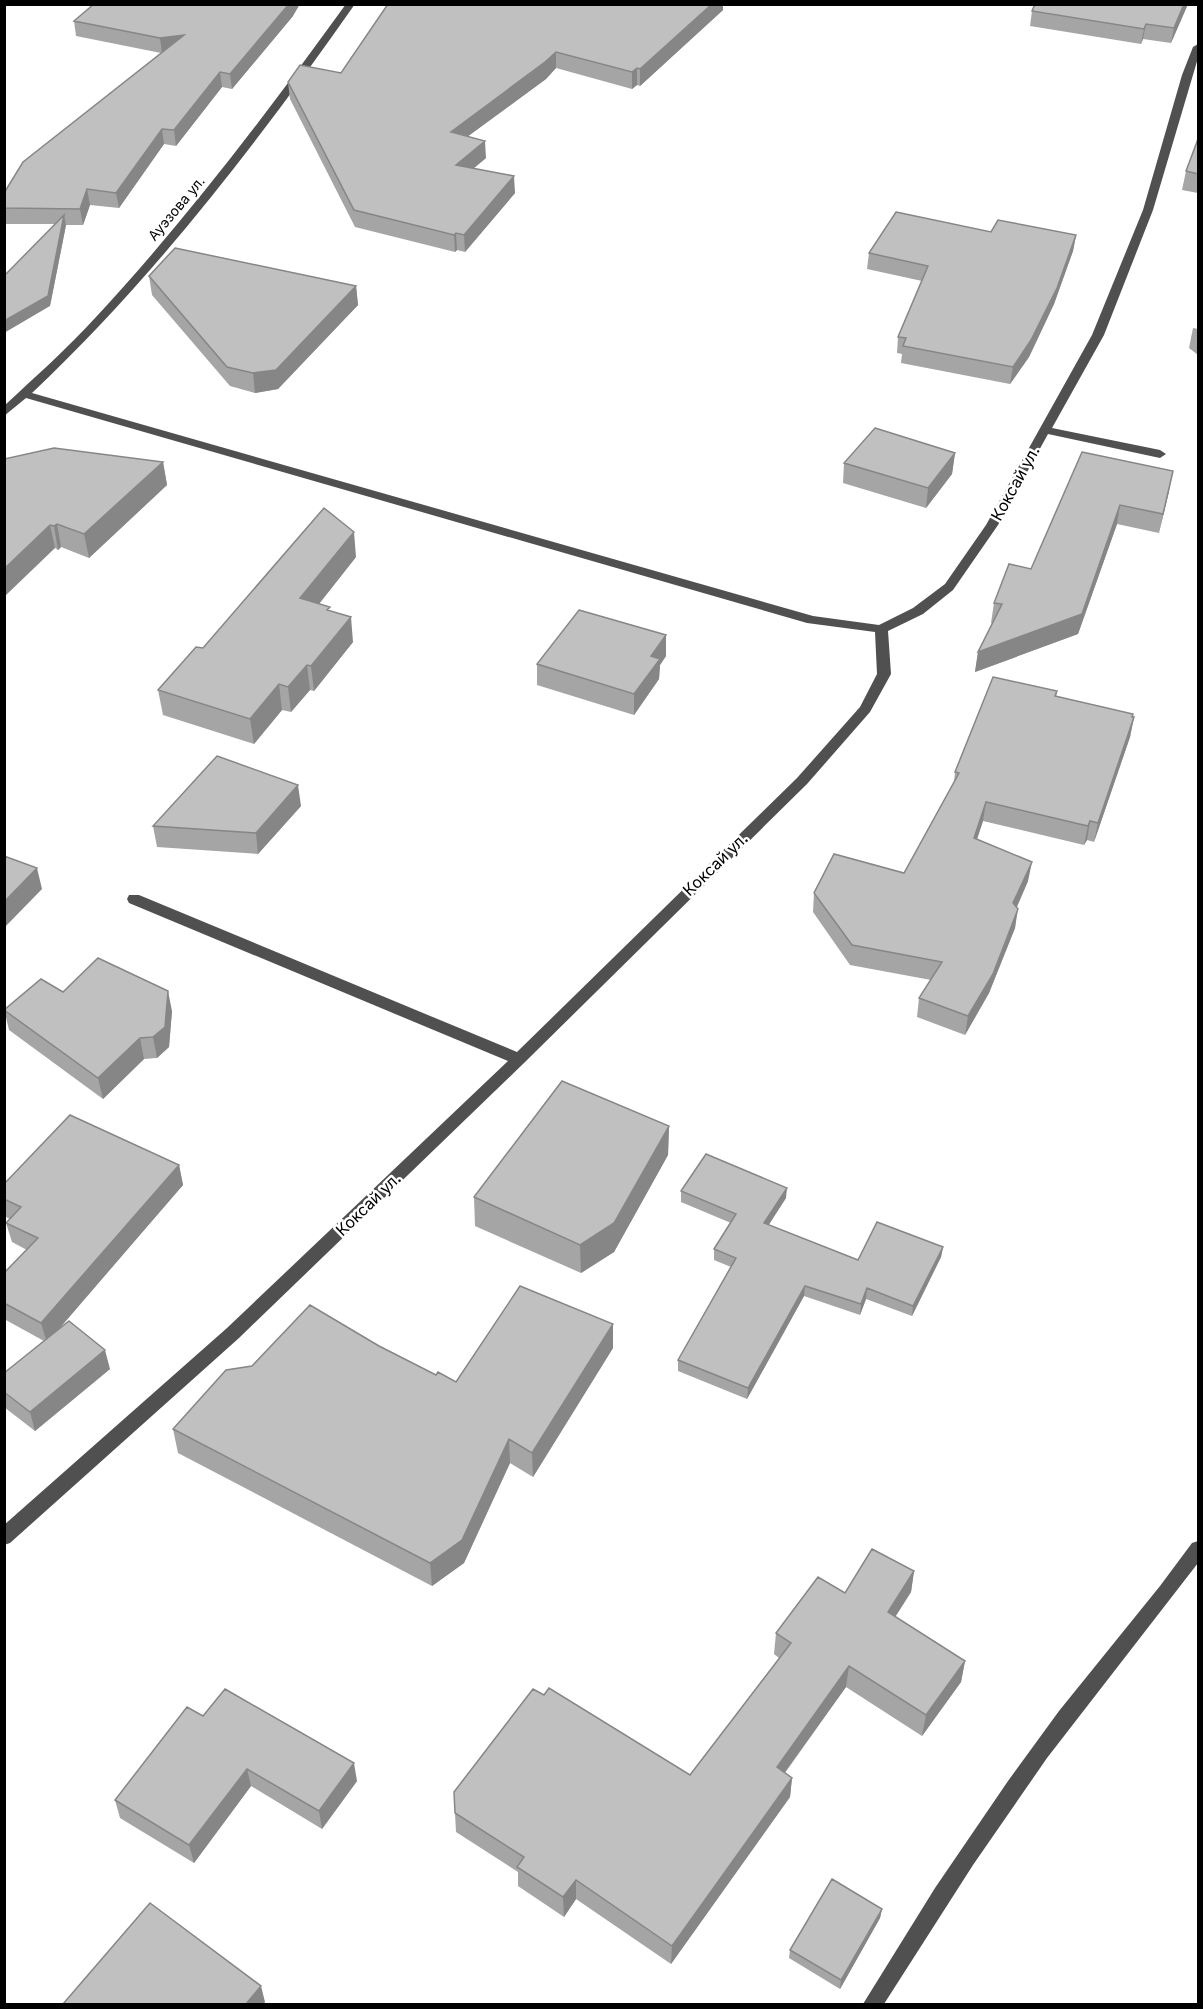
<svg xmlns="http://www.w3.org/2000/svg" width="1203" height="2009" font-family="Inter,sans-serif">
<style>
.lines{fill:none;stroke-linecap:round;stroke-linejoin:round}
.minor{fill:#505050;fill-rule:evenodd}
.wall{fill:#a5a5a5}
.shaded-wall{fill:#868686}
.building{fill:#c0c0c0;stroke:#868686;stroke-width:1.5}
.labels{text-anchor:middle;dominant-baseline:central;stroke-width:5;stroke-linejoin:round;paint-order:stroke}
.far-street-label{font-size:14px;fill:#000;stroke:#fff}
.street-label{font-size:16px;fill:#000;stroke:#fff}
</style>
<rect width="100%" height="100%" fill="#fff"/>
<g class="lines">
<path class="minor" d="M346,4H355C258,142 155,277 32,393L813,616L879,625L913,608L945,584L986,525L1092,335L1143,210L1182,75L1193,47L1198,44V58L1153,210L1104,335L1052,428L1160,450L1166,454L1160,458L1048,434L998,525L953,590L923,614L888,631L891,674L870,712L807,784L524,1063L239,1338L10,1543L4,1545V1525L227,1328L508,1061L129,903L127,899L129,895H139L517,1052L797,778L860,707L877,674L875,632L807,623L26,398L4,416V406C35,377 67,349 96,317C187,219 267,113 346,4Z
M1198,1541V1563L1047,1758L973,1865L884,2004H863L935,1888L1008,1781L1059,1711L1160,1586L1192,1543Z"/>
</g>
<path class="wall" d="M1188,4L1171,43L1143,39L1141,44L1030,26L1032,11Z
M723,10L640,86L637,85L632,89L556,68L546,79L468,136L486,158L473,169L515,193L465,252L457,250L455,252L355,227L290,99L288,82Z
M293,16L232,89L222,87L176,146L164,144L119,208L90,205L83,225H66L50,306L55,224H4V193L161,53L76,36L74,21Z
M1198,139V193L1182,190L1186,171Z
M991,232L1076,235L1073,251L1054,304L1029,357L1010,384L901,363L902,354L897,353L898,337L922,281L867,269L869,253Z
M149,276L356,286L358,305L278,389L255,393L230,386L152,295Z
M1193,328L1198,329V355L1189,348Z
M1082,452L1169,491L1159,533L1117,524L1078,634L975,672L978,652L993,623H991L994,603L1031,569Z
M955,453L952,474L926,508L843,483L844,463Z
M4,459L163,462L167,485L89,558L61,547L58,550L55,548Z
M356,557L319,604L330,611L353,642L314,691L310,690L291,712L282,710L254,744L163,715L158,690L203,648Z
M666,635V656L660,665L659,679L634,715L537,685V664Z
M1057,691L1056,697L1134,717L1130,737L1094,842L1087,840L1084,845L983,821L977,839L1028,881L1017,907L1015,928L989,993L965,1035L917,1017L919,998L931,980L850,965L813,912L814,893L904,873L954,782L955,772Z
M301,806L258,854L157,847L153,826Z
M63,992L172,1011L169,1047L157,1058L144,1059L103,1099L9,1030L4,1009Z
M669,1126L668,1155L614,1252L581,1273L475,1226L474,1197Z
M179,1165L183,1185L58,1329L110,1369L35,1431L4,1407V1373L44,1341L4,1319V1273L27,1250L12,1242L6,1223L10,1219L4,1216V1184Z
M681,1191L786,1198L768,1225L858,1260L943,1247L941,1257L912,1316L866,1299L860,1315L804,1296L747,1399L678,1371V1360L731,1267L714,1260V1249L731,1223L681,1202Z
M379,1346L436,1375L456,1382L613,1348L533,1477L510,1463L464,1563L432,1586L178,1453L173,1429L252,1366Z
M914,1571L911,1592L895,1617L965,1661L961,1682L922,1736L846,1687L785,1773L792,1778L790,1797L671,1964L576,1899L564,1917L518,1886V1872L456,1832L455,1813L690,1775L779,1658L774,1654L776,1633L845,1593Z
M203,1716L357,1781L322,1829L251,1786L194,1863L120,1818L115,1800Z
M882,1909L880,1918L840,1989L789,1958L790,1950Z"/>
<path class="shaded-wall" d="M289,4H300L293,16L232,89L230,74Z
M712,4H723V10L640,86V69Z
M1184,4H1188L1171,43L1174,28Z
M1146,24L1143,39L1141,44L1144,29Z
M184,35L162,53L160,38Z
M556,52V68L546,79L452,148L451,132Z
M637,68V85L632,89V72Z
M220,72L222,87L176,146L174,130Z
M162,129L164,144L119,208L116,193Z
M485,141L486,158L457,182L456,165Z
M514,176L515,193L465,252L464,235Z
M87,189L90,205L83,225L80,209Z
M64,215L66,225L50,306L4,333V321Z
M456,233L457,250L455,252L454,235Z
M1076,235L1073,251L1054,304L1029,357L1010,384L1013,367Z
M356,286L358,305L278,389L255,393L253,373Z
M955,453L952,474L926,508L928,488Z
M163,462L167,485L89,558L84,534Z
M1173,471L1169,491L1159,533L1163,514Z
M1120,505L1117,524L1078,634L975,672L978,652Z
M57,524L61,547L58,550L54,526Z
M50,525L55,548L4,597V569Z
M354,532L356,557L303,624L300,598Z
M351,617L353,642L314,691L311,666Z
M666,635V656L660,665L659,679L634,715V694L651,656Z
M307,665L310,690L291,712L288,687Z
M279,684L282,710L254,744L250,719Z
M1134,717L1130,737L1094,842L1098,823Z
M298,785L301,806L258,854L256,833Z
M986,802L983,821L971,857L974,838Z
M1090,821L1087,840L1084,845L1088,826Z
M1032,862L1028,881L1010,922L1013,903Z
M37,868L42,889L4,928V902Z
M1018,909L1015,928L989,993L965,1035L968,1016Z
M168,991L172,1011L169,1047L157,1058L153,1037Z
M140,1038L144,1059L103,1099L98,1078Z
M669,1126L668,1155L614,1252L581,1273L580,1245Z
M179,1165L183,1185L47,1343L41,1323Z
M787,1188L786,1198L763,1234L764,1223Z
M943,1247L941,1257L912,1316L913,1306Z
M805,1286L804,1296L747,1399L748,1388Z
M867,1288L866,1299L860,1315L861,1304Z
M613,1324V1348L533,1477L532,1453Z
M105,1350L110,1369L35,1431L30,1412Z
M509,1439L510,1463L464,1563L432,1586L430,1563Z
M914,1571L911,1592L885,1633L888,1612Z
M965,1661L961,1682L922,1736L926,1715Z
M849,1666L846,1687L774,1787L777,1767Z
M354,1763L357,1781L322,1829L319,1811Z
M247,1769L251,1786L194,1863L189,1845Z
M792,1778L790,1797L671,1964L672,1946Z
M576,1880V1899L564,1917L563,1897Z
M882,1909L880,1918L840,1989L841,1980Z
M261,1986L265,2002L264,2004H246Z"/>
<path class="building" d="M94,4H289L230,74L220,72L174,130L162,129L116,193L87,189L80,209L4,208V193L23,162L184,35L160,38L74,21Z
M388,4H712L640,69L637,68L632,72L556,52L545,62L451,132L485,141L456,165L514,176L464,235L456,233L454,235L354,210L288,82L300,65L341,73Z
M1035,4H1184L1174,28L1146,24L1144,29L1032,11Z
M1198,139V174L1186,171Z
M896,212L991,232L998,220L1076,235L1057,288L1031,340L1013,367L903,346L906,338L898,337L928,266L869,253Z
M64,215L48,296L4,321V276Z
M175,248L356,286L276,370L253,373L227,367L149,276Z
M875,428L955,453L928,488L844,463Z
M54,448L163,462L84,534L57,524L54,526L50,525L4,569V459Z
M1082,452L1173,471L1163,514L1120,505L1082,614L978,652L1002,604L994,603L1009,564L1031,569Z
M324,508L354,532L300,598L330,607L327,610L351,617L311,666L307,665L288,687L279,684L250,719L158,690L196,647L203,648Z
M579,610L666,635L651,656L660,659L634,694L537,664Z
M993,677L1057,691L1055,696L1133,714L1132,717H1134L1098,823L1090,821L1088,826L986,802L974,838L1032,862L1013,903L1018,909L993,974L968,1016L919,998L942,962L852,945L814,893L834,854L904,873L959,773L955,772Z
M217,756L298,785L256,833L153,826Z
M4,856L37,868L4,902Z
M98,958L168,991L165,1027L153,1037L140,1038L98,1078L4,1010L41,979L63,992Z
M562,1081L669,1126L614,1223L580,1245L474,1197Z
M70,1115L179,1165L41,1323L4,1303V1273L38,1238L6,1223L21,1207L4,1199V1184Z
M706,1154L787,1188L764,1223L858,1260L877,1222L943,1247L913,1306L867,1288L861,1304L805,1286L748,1388L678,1360L736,1258L714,1249L736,1214L681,1191Z
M520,1286L613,1324L532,1453L509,1439L462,1540L430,1563L173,1429L226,1370L252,1366L310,1305L379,1346L436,1375L438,1372L456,1382Z
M69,1321L105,1350L30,1412L4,1392V1373Z
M872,1549L914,1571L888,1612L965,1661L926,1715L849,1666L777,1767L792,1778L672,1946L576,1880L563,1897L517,1867L524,1857L455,1813L454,1792L533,1689L544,1695L549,1688L690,1775L791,1643L776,1633L818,1577L845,1593Z
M225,1689L354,1763L319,1811L247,1769L189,1845L115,1800L187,1707L203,1716Z
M832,1879L882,1909L841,1980L790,1950Z
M150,1903L261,1986L246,2004H63Z"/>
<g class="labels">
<g class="far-street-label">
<text transform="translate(176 208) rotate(-50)">Ауэзова ул.</text>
</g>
<g class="street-label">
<text transform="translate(1015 483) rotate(-61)">Коксай ул.</text>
<text transform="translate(715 864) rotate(-44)">Коксай ул.</text>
<text transform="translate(368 1204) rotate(-44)">Коксай ул.</text>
</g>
</g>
<rect width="1203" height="2009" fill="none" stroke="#000000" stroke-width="12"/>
</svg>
